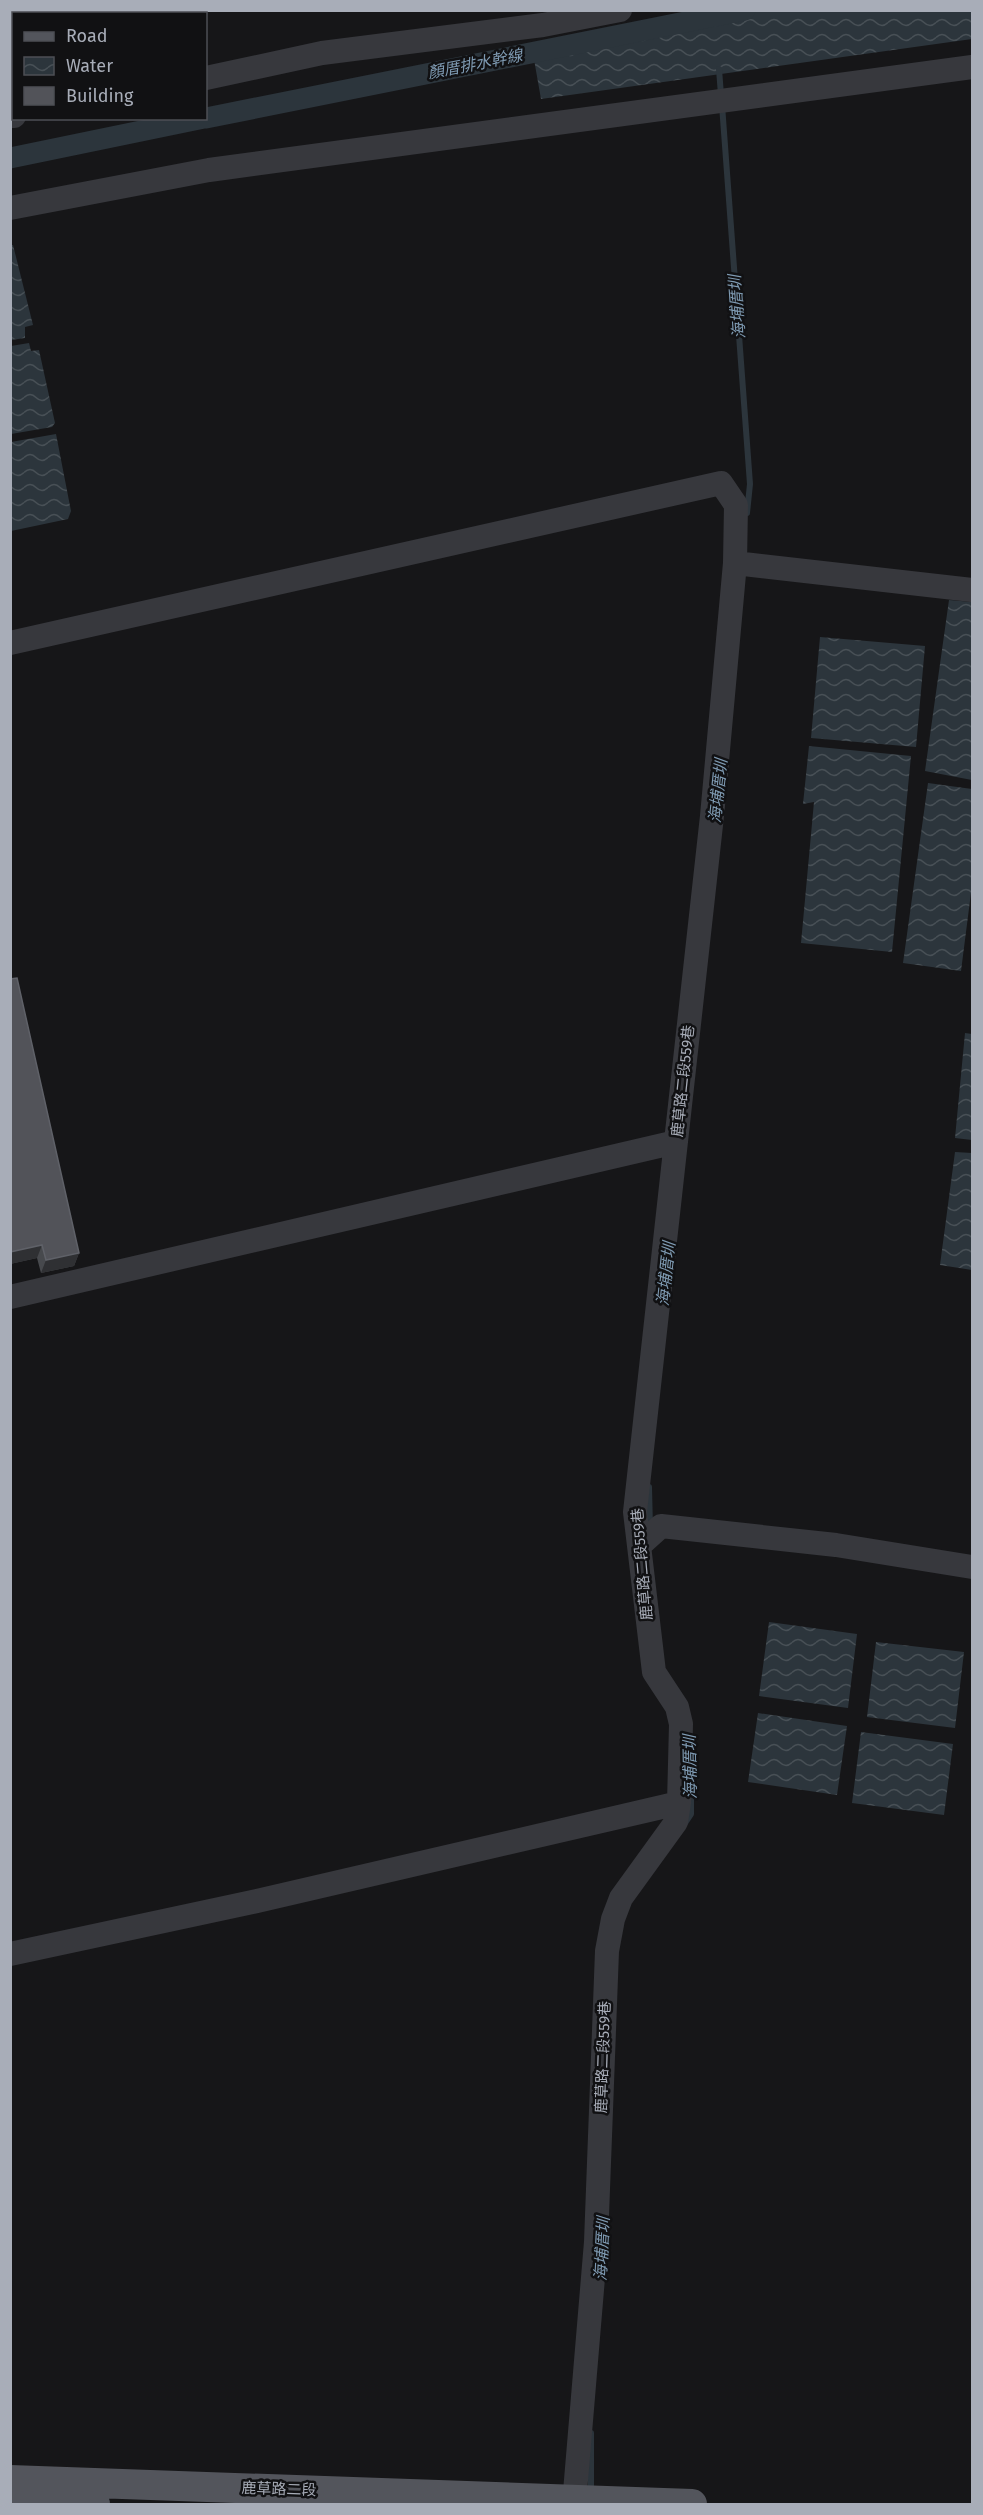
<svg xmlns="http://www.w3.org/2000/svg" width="983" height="2515" font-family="'Fira Sans','Noto Sans TC',sans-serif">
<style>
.water{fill:url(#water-waves)}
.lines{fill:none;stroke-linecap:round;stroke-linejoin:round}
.stream{stroke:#2c353c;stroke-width:6}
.canal{stroke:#2c353c;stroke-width:21}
.minor{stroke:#37383d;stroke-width:24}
.major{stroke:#53555c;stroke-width:30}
.wall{fill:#47494d}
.shaded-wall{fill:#2f3033}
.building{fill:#525359;stroke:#5f6168;stroke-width:1.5}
.labels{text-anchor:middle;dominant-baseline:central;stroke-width:5;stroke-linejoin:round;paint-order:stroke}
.street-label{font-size:15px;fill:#a8adb8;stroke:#111113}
.water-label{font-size:16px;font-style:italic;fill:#7f9bb3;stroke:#111113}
</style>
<defs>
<pattern id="water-waves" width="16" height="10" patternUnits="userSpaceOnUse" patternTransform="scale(1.5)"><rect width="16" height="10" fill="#2c353c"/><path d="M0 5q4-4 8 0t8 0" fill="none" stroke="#485056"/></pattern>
</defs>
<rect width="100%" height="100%" fill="#161618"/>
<path class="water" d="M745,11H972V39L541,99L532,48L649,31Z
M11,245H13L33,325L25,327V338L11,340Z
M29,343L31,351L39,350L55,423L52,427L11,434V346Z
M56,434L71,511L68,519L11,531V442Z
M949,600L972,602V780L925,771Z
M820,637L925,646L916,747L811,738Z
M809,746L911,756L892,952L801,943L814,802L803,804Z
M928,783L972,789V885L961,971L903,963Z
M965,1033L972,1034V1140L955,1138Z
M955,1152L972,1153V1270L940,1265Z
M769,1622L857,1634L848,1708L759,1696Z
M876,1642L964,1652L955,1728L867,1717Z
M758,1713L847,1726L837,1795L748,1782Z
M861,1732L953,1744L944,1815L852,1803Z"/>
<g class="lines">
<path class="stream" d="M719,69L721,95
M722,105L750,484L747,513
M649,1487L650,1528
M685,1823L691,1814V1796
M591,2433V2492"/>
<path class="canal" d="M206,118L745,10
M10,158L204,118"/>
<path class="minor" d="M206,78L322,53L543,25L620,10
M10,116H14
M10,208L209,170L972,67
M735,563L972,590
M10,643L721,483L736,505L735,563L712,816L635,1512L654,1672L677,1707L681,1724L679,1803L676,1822L621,1898L613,1919L607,1951L596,2242L574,2504
M10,1297L676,1142
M640,1545L661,1526L836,1545L972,1567
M10,1954L257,1901L679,1803"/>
<path class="major" d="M10,2480L692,2504
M10,2501L95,2504"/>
</g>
<path class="wall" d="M10,979L79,1253L74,1266L41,1273L37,1258L10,1264Z"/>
<path class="shaded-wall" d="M42,1245L37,1258L10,1264V1252Z
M79,1253L74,1266L41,1273L46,1260Z"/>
<path class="building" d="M17,978L79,1253L46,1260L42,1245L10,1252V979Z"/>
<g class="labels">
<g class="street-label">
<text transform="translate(683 1081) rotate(-84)">鹿草路二段559巷</text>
<text transform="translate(642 1564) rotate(-95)">鹿草路二段559巷</text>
<text transform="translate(603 2057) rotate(-88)">鹿草路二段559巷</text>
<text transform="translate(279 2489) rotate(2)">鹿草路二段</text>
</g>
<g class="water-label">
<text transform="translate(475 64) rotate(-11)">顏厝排水幹線</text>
<text transform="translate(737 307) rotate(-94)">海埔厝圳</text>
<text transform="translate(718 791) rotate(-84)">海埔厝圳</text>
<text transform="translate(666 1274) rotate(-84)">海埔厝圳</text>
<text transform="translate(690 1767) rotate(-91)">海埔厝圳</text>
<text transform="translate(602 2249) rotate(-87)">海埔厝圳</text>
</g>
</g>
<rect width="983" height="2515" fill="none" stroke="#a8adb8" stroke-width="24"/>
<rect x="12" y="12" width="195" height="108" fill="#111113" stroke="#4d4f55" stroke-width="1.5"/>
<rect x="24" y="32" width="30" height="9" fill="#53555c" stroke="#4d4f55" stroke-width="1.5"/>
<text x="66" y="42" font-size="18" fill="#a8adb8">Road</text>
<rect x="24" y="57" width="30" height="18" fill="url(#water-waves)" stroke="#4d4f55" stroke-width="1.5"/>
<text x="66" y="72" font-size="18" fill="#a8adb8">Water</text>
<rect x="24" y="87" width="30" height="18" fill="#525359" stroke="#4d4f55" stroke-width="1.5"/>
<text x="66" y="102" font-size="18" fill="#a8adb8">Building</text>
</svg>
